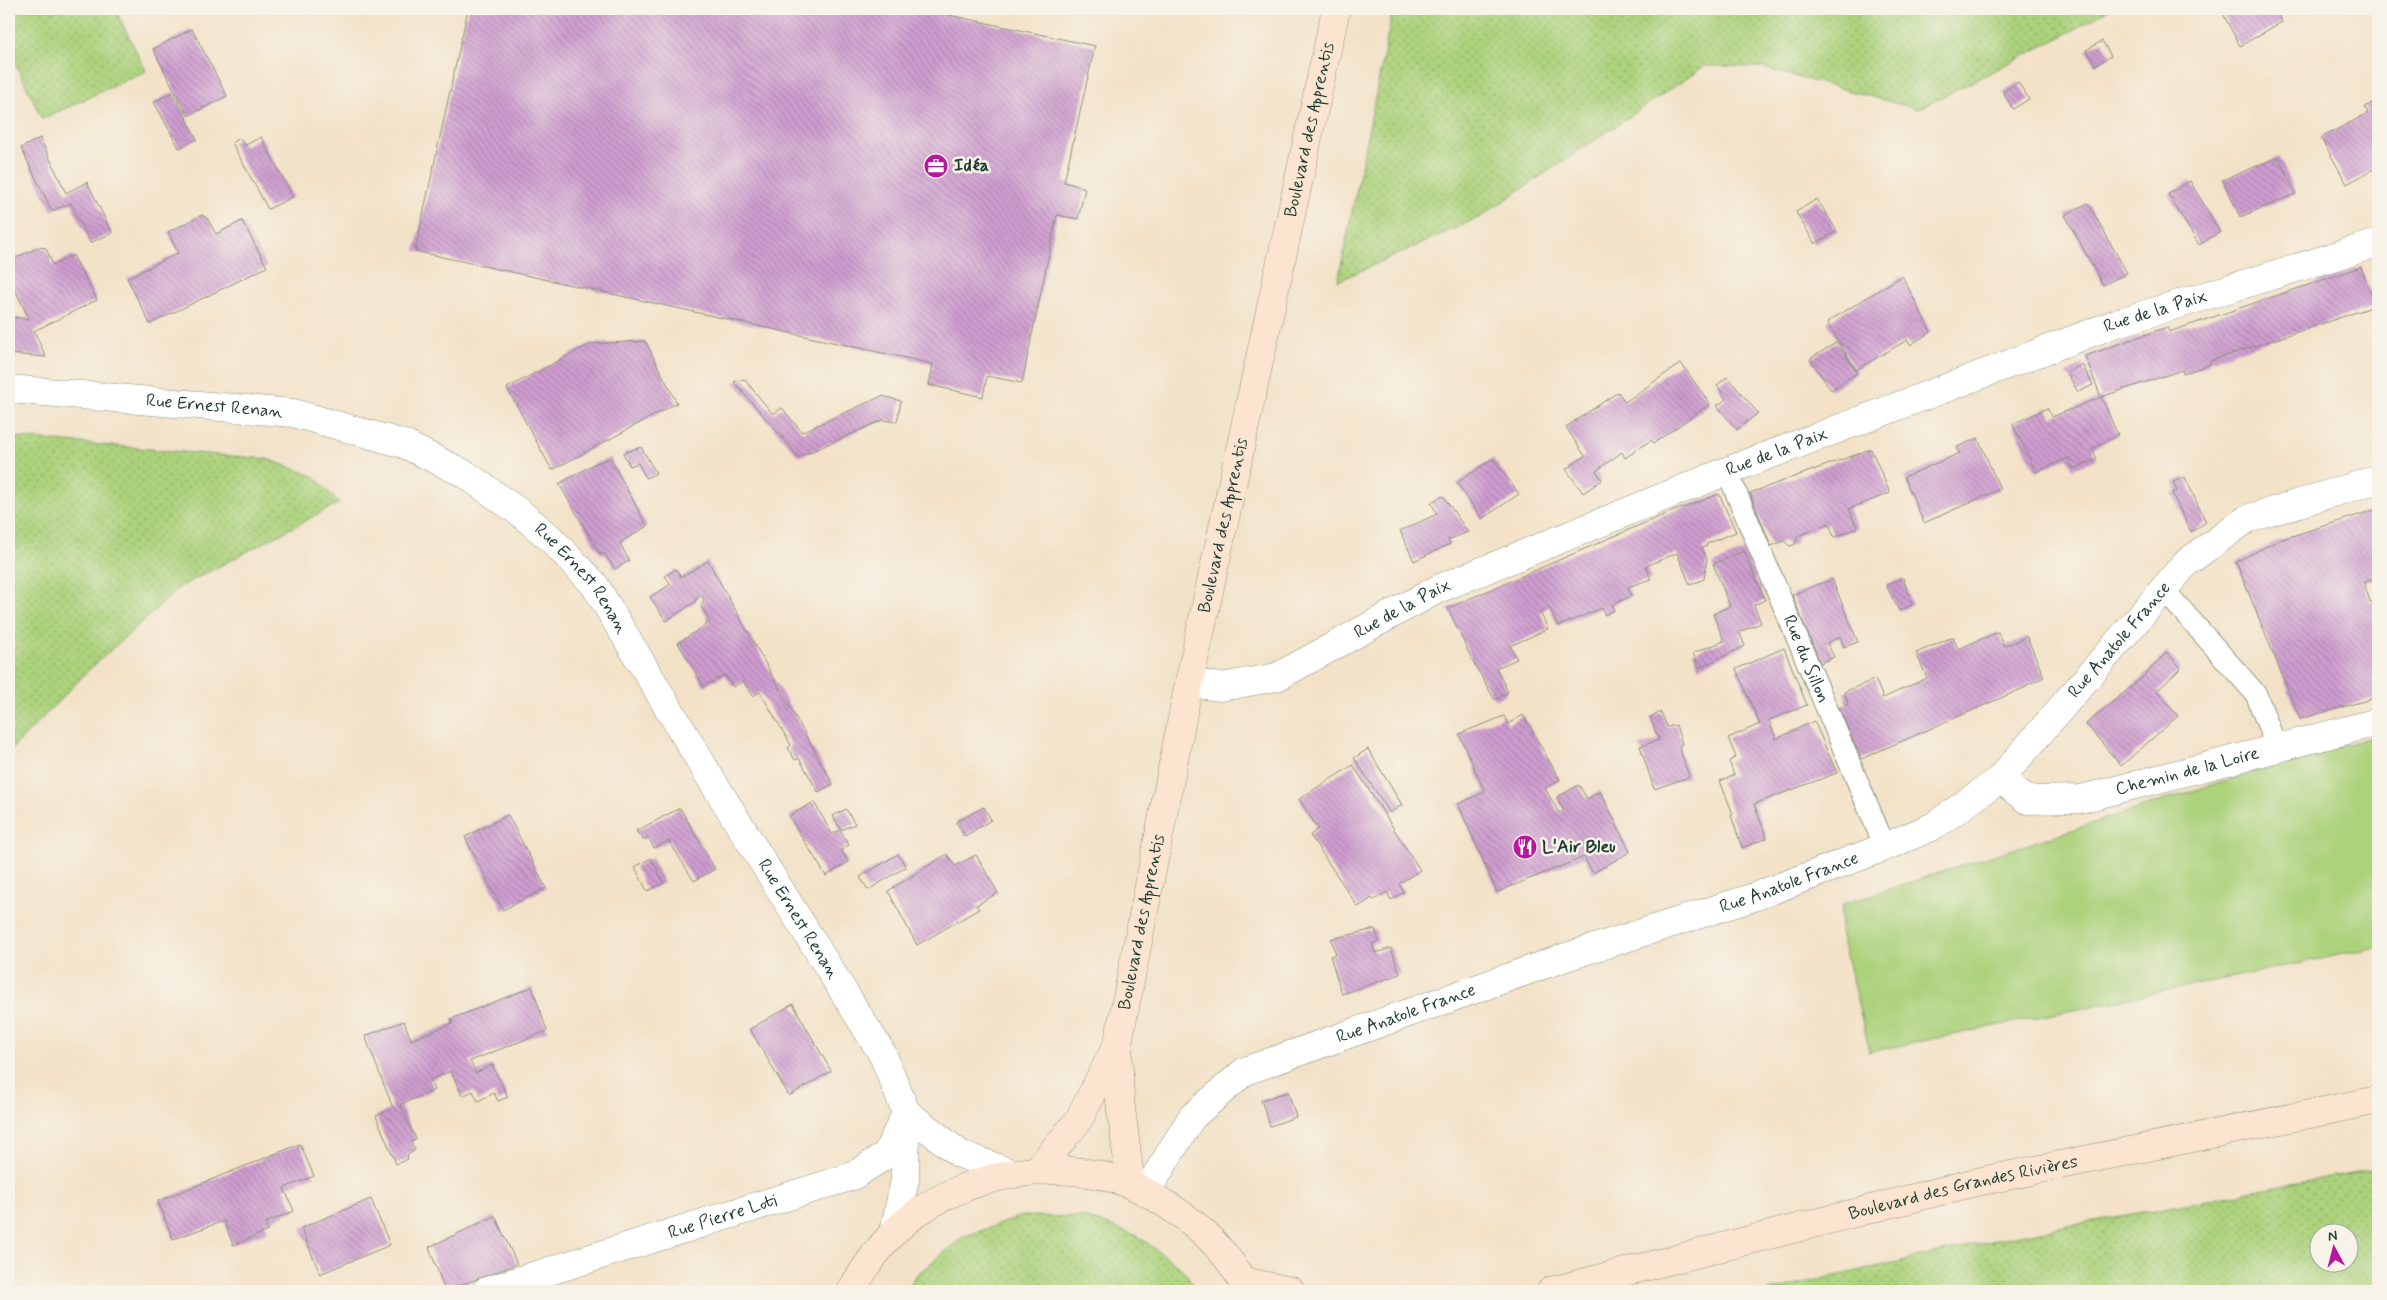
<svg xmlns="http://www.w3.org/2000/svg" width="2387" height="1300" font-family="Mynerve,sans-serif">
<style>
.grass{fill:url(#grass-dots);stroke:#668858;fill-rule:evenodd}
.green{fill:#acd27b;stroke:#668858}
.building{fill:url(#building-back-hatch)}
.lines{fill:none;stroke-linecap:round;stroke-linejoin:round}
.service-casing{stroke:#89907e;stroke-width:23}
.minor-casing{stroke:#89907e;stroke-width:29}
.secondary-casing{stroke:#89907e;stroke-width:29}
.service{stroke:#fff;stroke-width:21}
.minor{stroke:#fff;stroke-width:28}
.secondary{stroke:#fce5d0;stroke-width:28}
.labels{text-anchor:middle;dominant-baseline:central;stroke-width:5;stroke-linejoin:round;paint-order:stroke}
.street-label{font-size:18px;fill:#1f3d34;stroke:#f7f3e8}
.poi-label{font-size:18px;font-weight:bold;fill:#1f3d34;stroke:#f7f3e8;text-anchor:start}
</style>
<defs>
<pattern id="grass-dots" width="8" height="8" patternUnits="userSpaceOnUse" patternTransform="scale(1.25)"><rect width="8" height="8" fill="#acd27b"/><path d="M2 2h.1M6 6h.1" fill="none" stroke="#8bac66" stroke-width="1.8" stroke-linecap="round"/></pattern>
<pattern id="building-back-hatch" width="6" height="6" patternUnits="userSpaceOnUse" patternTransform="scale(1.25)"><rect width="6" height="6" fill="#cf9dd0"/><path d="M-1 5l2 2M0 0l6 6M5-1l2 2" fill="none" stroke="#a781aa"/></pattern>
</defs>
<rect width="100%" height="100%" fill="#f7f3e8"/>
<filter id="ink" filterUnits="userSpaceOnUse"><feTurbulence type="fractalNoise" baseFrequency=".02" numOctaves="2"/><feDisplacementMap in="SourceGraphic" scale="10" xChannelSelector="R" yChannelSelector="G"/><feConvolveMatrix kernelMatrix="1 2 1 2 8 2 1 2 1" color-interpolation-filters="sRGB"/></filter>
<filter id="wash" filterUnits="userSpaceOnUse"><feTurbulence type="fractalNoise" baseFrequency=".0096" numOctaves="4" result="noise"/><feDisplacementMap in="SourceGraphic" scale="20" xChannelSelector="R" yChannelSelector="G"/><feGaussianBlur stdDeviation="1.12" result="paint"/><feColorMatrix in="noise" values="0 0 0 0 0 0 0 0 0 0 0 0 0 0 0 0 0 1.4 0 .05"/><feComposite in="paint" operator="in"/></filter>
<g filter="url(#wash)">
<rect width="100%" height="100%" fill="#f3e2c8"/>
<path class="grass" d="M9,9H115L146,71L42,119L9,50Z
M1393,9H2109L2063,36L1918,109L1759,67L1705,66L1480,217L1338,281Z
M9,437L267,459L314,476L339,503L180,587L90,669L9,752Z
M2378,1168V1291H1768L2009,1237ZM2350,1232V1262H2320V1232Z
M1022,1216L1084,1217L1138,1236L1183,1270L1198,1291H906L915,1276L963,1237Z"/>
<path class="green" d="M2378,735V947L1870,1052L1840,932L1843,904L2220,782Z"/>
<g id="blocks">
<path class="building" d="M468,9H921L1095,46L1064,182L1085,188L1078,219L1057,215L1022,383L987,376L983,397L929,385L933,364L415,251Z
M2223,9H2275L2282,22L2240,46L2221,10Z
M192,29L227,96L188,116L153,49Z
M2102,41L2111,56L2096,65L2086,50Z
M2018,82L2029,99L2013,109L2003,92Z
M173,92L197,139L179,148L154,102Z
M2378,100V167L2347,184L2321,138L2368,113L2365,107Z
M261,137L293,197L268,209L232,143L240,138L244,146Z
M40,138L66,193L87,182L112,233L90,243L71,203L52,211L21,148Z
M2279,157L2296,194L2240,217L2223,180Z
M2190,181L2220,232L2199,245L2168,194Z
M1817,199L1837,231L1815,244L1796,212Z
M2088,203L2127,273L2103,285L2065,215Z
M202,215L207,218L216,234L242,221L267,267L150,324L127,278L178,253L168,232Z
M39,247L46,248L53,265L73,255L97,300L34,331L46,357L9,354V317L29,319L9,277V261Z
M2361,267L2375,306L2210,361V364L2183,374L2182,370L2101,397L2085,356L2167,327L2169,332Z
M1902,276L1931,332L1910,345L1907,340L1856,370L1827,322Z
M645,341L677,403L552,470L507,388L590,344Z
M1837,342L1857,373L1831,390L1810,359Z
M1681,363L1710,404L1654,443L1651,440L1625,458L1622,452L1596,471L1602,480L1583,493L1566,469L1585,456L1566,427L1618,392L1625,402Z
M2082,364L2093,385L2078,392L2067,373Z
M1727,377L1758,413L1737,430L1717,406L1726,399L1717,385Z
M744,379L773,414L782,408L802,432L882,396L901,401L897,422L883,420L799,457L734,382Z
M2101,397L2118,435L2092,449L2097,459L2073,469L2068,458L2036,472L2013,424L2047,408L2052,417Z
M1978,438L2000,489L1924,523L1904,477L1960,453L1957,447Z
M641,447L656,473L646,478L638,463L630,466L623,453Z
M1871,449L1890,493L1849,509L1857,528L1834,537L1829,523L1798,536L1795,544L1790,546L1784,541L1771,546L1750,493Z
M610,458L647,526L620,543L629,561L615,569L604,553L601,555L559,484L594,464Z
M1493,458L1519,494L1482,519L1457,483Z
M2185,477L2206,522L2191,532L2172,493L2177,491L2173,482Z
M1719,494L1736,532L1706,544L1707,546L1702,548L1707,559L1704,579L1690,585L1677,553L1646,566L1651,579L1628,587L1631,596L1612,605L1614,610L1605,615L1602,608L1558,626L1549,607L1540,612L1548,629L1510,646L1517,659L1496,668L1508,692L1495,700L1472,660L1448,608L1661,516Z
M1443,496L1468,532L1448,540L1450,544L1414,561L1400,531L1437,514L1431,502Z
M2378,509V578L2364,582L2370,602L2378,599V697L2300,719L2236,562L2279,540Z
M1744,551L1765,600L1754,605L1761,623L1739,632L1745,646L1699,668L1693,653L1724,641L1713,614L1730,606L1713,564Z
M708,561L833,784L818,792L799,758L795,760L788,748L791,745L760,692L753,696L743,681L733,687L725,675L704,686L678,643L710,622L701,607L704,599L701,595L696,599L695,602L666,621L650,597L671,584L665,576L676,569L681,577Z
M1903,578L1912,605L1899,611L1886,585Z
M1832,579L1858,642L1844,647L1840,637L1827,643L1834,657L1820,663L1792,595Z
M1998,632L2004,646L2027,637L2044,677L2025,686L2026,687L1861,759L1839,708L1848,704L1844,692L1875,679L1883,698L1927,678L1916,653L1953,637L1958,649Z
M1784,648L1807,705L1769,720L1776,739L1814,721L1837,773L1754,804L1767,838L1742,848L1731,815L1733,814L1720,781L1734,775L1729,761L1736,757L1728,738L1760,724L1736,669Z
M2167,652L2181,668L2157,691L2178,716L2121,766L2086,724L2144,676Z
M1661,712L1667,727L1676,725L1682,744L1679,746L1689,777L1654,789L1640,746L1659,740L1650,717Z
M1523,715L1560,780L1545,788L1559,813L1564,811L1557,797L1579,785L1587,799L1600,791L1630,852L1593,873L1584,857L1497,892L1458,804L1485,792L1459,734L1504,716L1508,724Z
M1368,749L1402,805L1390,813L1354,758Z
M1353,765L1420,870L1399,884L1404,892L1391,900L1387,892L1374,900L1372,898L1358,907L1310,835L1318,829L1299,799Z
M814,802L832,834L840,830L849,845L841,850L848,862L826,876L789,816Z
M984,807L991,820L965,836L956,822Z
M680,808L715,869L694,881L669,841L654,848L648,837L643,840L636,831Z
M846,809L855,824L841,830L833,816Z
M508,815L546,888L503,910L465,837Z
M898,854L906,867L868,890L860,877Z
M947,854L955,866L976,855L998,893L976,905L979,909L917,945L888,891Z
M651,858L664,883L647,891L635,867Z
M1375,929L1379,941L1372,944L1375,953L1391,948L1400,974L1342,994L1330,956L1336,954L1331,939Z
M532,987L547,1031L470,1061L476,1073L492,1065L508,1097L498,1101L494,1093L478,1101L473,1091L462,1096L451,1071L430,1080L434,1090L400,1105L416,1139L411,1142L415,1150L407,1155L408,1159L396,1164L376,1116L393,1108L365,1036L404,1021L411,1040L453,1023L451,1019Z
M793,1004L831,1071L789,1096L750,1029Z
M1288,1092L1296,1117L1270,1126L1261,1100Z
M300,1144L314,1176L284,1188L294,1211L265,1223L268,1231L233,1245L224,1221L173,1239L158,1201Z
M371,1199L390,1245L320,1274L301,1228Z
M495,1216L517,1264L445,1291L429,1247Z"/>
</g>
</g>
<g filter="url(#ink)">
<use href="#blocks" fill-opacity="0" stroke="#89907e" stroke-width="1"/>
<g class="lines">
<defs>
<g id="service">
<path id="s1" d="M1727,471L1885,847"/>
<path d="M2164,590L2256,694L2277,749"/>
</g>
<g id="minor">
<path id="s2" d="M9,389L293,413L404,444L465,474L519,512L550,538L594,584L711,779L883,1055L906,1112L905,1179L894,1232"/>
<path id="s3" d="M1189,683L1221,687L1277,677L1438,589L1727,471L2117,323L2378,243"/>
<path id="s4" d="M2000,779L2027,800L2081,799L2378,722"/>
<path d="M906,1112L960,1154L1011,1173"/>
<path id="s5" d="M1146,1192L1192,1117L1245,1071L1563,958L1754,897L1885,847L1934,826L2000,779L2186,563L2247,519L2378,479"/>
<path id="s6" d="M486,1291L853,1176L886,1155L903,1120"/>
</g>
<g id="secondary">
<path d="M1037,1170L1078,1121L1117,1045"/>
<path id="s7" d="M1131,1185L1120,1101L1118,1043L1189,683L1336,9"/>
<path d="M1243,1281L1291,1291"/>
<path d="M851,1291C863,1270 876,1251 893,1233C954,1172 1069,1150 1146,1192C1155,1197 1163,1203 1172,1208C1201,1227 1234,1258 1246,1291"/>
<path id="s8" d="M1551,1291L1972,1183L2378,1100"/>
</g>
</defs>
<use href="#service" class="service-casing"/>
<use href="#minor" class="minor-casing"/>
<use href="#secondary" class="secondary-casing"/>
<use href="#service" class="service"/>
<use href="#minor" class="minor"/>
<use href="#secondary" class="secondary"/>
</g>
</g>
<defs>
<symbol id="office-disc" viewBox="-11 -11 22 22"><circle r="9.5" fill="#b5179e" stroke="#f7f3e8"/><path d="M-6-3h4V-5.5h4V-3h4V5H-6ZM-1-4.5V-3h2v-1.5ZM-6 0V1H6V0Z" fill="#fff"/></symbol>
<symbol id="restaurant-disc" viewBox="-11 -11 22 22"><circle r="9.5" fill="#b5179e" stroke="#f7f3e8"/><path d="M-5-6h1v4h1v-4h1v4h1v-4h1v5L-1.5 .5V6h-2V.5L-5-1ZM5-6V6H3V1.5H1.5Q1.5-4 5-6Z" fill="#fff"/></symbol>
</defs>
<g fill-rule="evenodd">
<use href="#office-disc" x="922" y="152" width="28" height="28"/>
<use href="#restaurant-disc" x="1511" y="833" width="28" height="28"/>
</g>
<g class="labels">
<g class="street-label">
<text stroke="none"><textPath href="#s7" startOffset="1076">Boulevard des Apprentis</textPath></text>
<text stroke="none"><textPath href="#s3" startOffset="1042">Rue de la Paix</textPath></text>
<text stroke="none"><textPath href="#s2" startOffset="206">Rue Ernest Renan</textPath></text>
<text stroke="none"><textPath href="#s3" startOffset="638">Rue de la Paix</textPath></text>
<text stroke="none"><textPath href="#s7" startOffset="671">Boulevard des Apprentis</textPath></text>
<text stroke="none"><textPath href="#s2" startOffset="626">Rue Ernest Renan</textPath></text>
<text stroke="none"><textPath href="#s3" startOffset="232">Rue de la Paix</textPath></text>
<text stroke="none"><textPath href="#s5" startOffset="1154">Rue Anatole France</textPath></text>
<text stroke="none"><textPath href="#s1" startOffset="204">Rue du Sillon</textPath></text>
<text stroke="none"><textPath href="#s4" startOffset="198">Chemin de la Loire</textPath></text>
<text stroke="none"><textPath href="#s5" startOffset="734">Rue Anatole France</textPath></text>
<text stroke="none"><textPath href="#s2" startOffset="1031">Rue Ernest Renan</textPath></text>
<text stroke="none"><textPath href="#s7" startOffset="266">Boulevard des Apprentis</textPath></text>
<text stroke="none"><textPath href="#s5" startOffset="329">Rue Anatole France</textPath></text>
<text stroke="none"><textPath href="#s8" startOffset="425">Boulevard des Grandes Rivières</textPath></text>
<text stroke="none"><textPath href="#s6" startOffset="248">Rue Pierre Loti</textPath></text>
</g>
<g class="poi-label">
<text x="954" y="166">Idéa</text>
<text x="1542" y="847">L'Air Bleu</text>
</g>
</g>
<rect width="2387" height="1300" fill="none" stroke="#f7f3e8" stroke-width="30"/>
<g transform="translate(2334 1248) rotate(353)"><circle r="24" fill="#f7f3e8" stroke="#a1aaa0"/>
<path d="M0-4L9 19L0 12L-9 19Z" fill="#b5179e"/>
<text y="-8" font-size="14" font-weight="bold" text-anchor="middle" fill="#1f3d34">N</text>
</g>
</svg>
